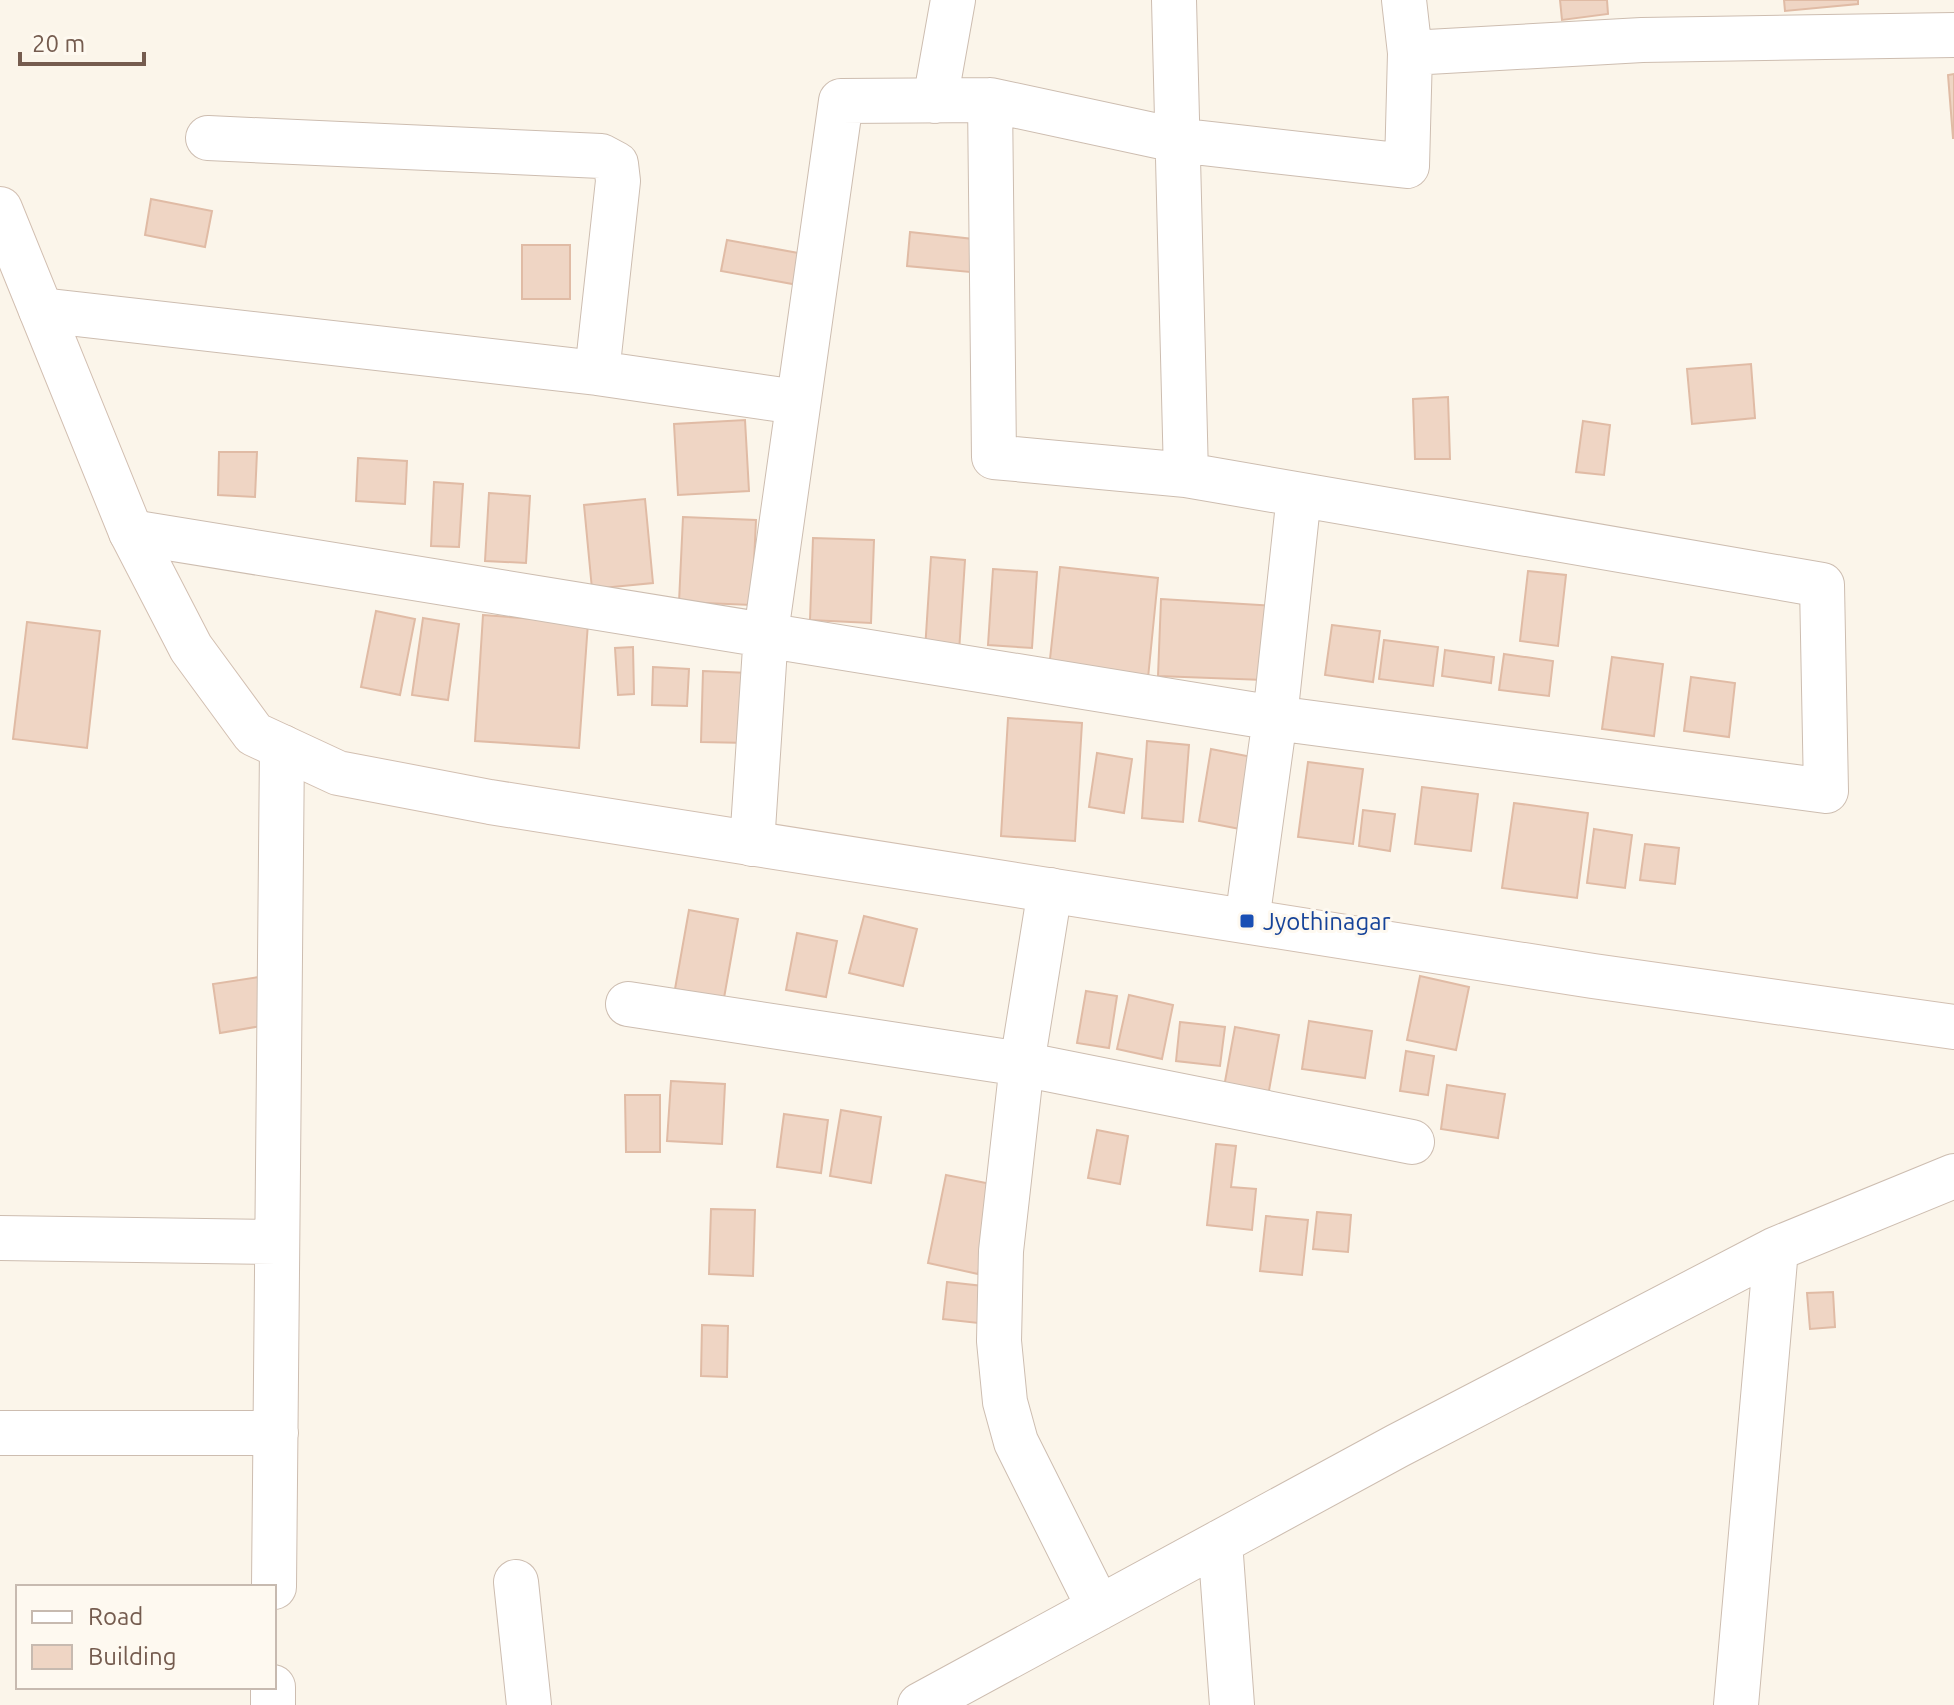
<svg xmlns="http://www.w3.org/2000/svg" width="1954" height="1705" font-family="Ubuntu,sans-serif">
<style>
.building{fill:#efd5c4;stroke:#e0bba5;stroke-width:2}
.lines{fill:none;stroke-linecap:round;stroke-linejoin:round}
.street-casing{stroke:#cdbdb0;stroke-width:46}
.secondary-casing{stroke:#d2bfb1;stroke-width:46}
.street{stroke:#fff;stroke-width:44}
.secondary{stroke:#fff;stroke-width:44}
.transit-dot{fill:#1a4fb4;stroke:#fef9f0;stroke-width:3}
.labels{text-anchor:middle;dominant-baseline:central;stroke-width:6;stroke-linejoin:round;paint-order:stroke}
.transit-label{font-size:24px;fill:#164399;stroke:#fef9f0;text-anchor:start}
</style>
<rect width="100%" height="100%" fill="#fbf5ea"/>
<path class="building" d="M1560,0H1607L1608,14L1562,20Z
M1784,0H1858V4L1785,11Z
M1954,74V138H1953L1948,75Z
M151,199L212,211L205,247L145,235Z
M910,232L973,239L970,272L907,266Z
M727,240L804,254L798,285L721,271Z
M522,245H570V299H522Z
M1751,364L1755,418L1692,424L1687,369Z
M1448,397L1450,459H1415L1413,399Z
M745,420L749,491L678,495L674,424Z
M1583,421L1610,425L1604,475L1576,472Z
M219,452H257L255,497L218,495Z
M358,458L407,461L405,504L356,501Z
M434,482L463,484L459,547L431,546Z
M489,493L530,496L526,563L485,561Z
M645,499L653,583L592,589L584,505Z
M683,517L756,520L752,605L679,602Z
M813,538L874,540L871,623L810,620Z
M931,557L965,560L959,652L925,650Z
M1060,567L1158,578L1148,678L1049,668Z
M993,569L1037,572L1032,648L988,645Z
M1528,571L1566,575L1558,646L1520,641Z
M1161,599L1275,606L1264,680L1158,676Z
M376,611L415,619L400,695L361,687Z
M483,615L588,623L579,748L475,741Z
M423,618L459,624L448,700L412,695Z
M27,622L100,631L87,748L13,739Z
M1332,625L1380,631L1373,682L1325,675Z
M1384,640L1438,647L1433,686L1379,679Z
M633,647L634,694L618,695L615,648Z
M1445,650L1494,657L1491,683L1442,676Z
M1504,654L1553,661L1549,696L1499,690Z
M1612,657L1663,664L1654,736L1602,729Z
M653,667L689,669L687,706L652,705Z
M703,671L749,673L748,743L701,742Z
M1691,677L1735,683L1729,737L1684,731Z
M1008,718L1082,723L1075,841L1001,836Z
M1147,741L1189,745L1183,822L1142,818Z
M1211,749L1257,758L1245,830L1199,821Z
M1097,753L1132,759L1124,813L1089,807Z
M1308,762L1363,769L1353,844L1298,837Z
M1422,787L1478,794L1471,851L1415,844Z
M1514,803L1588,813L1577,898L1502,888Z
M1363,810L1395,814L1390,851L1359,846Z
M1594,829L1632,835L1625,888L1587,883Z
M1645,844L1679,848L1675,884L1640,880Z
M689,910L738,919L724,998L675,989Z
M864,916L917,929L903,986L849,973Z
M797,933L837,941L826,997L786,990Z
M1420,976L1469,987L1456,1050L1407,1040Z
M259,977L267,1025L220,1033L213,984Z
M1086,991L1117,996L1109,1048L1077,1043Z
M1129,995L1173,1005L1162,1059L1117,1049Z
M1309,1021L1372,1031L1365,1078L1302,1069Z
M1180,1022L1225,1027L1220,1066L1176,1061Z
M1235,1027L1279,1035L1268,1096L1224,1087Z
M1406,1051L1434,1056L1428,1095L1400,1091Z
M671,1081L725,1084L722,1144L667,1141Z
M1447,1085L1505,1094L1498,1138L1441,1129Z
M625,1095H660V1152H626Z
M841,1110L881,1117L871,1183L830,1176Z
M784,1114L828,1120L821,1173L777,1167Z
M1097,1130L1128,1136L1120,1184L1088,1178Z
M1216,1144L1236,1146L1231,1187L1256,1189L1252,1230L1207,1225Z
M946,1175L996,1185L978,1274L928,1263Z
M711,1209L755,1210L753,1276L709,1274Z
M1317,1212L1351,1215L1348,1252L1313,1249Z
M1266,1216L1308,1220L1302,1275L1260,1271Z
M947,1282L983,1286L978,1323L943,1319Z
M1833,1292L1835,1327L1810,1329L1807,1293Z
M702,1325L728,1326L727,1377L701,1376Z"/>
<g class="lines">
<defs>
<path id="street" d="M1174,0L1186,475
M1410,53L1642,40L1954,35
M935,101L953,0
M208,138L601,156L616,164L618,181L597,373
M41,310L597,373L797,402
M131,532L1275,718L1826,791L1822,585L1186,475L994,457L990,100
M752,844L766,633L841,101L990,100L1176,140L1407,166L1410,53L1404,0
M1050,890L1022,1064L1001,1251L999,1341L1005,1402L1016,1442L1099,1608
M1247,921L1275,718L1299,495
M628,1004L1022,1064L1412,1142
M0,1238L277,1242
M0,1433H276
M1220,1542L1232,1705
M516,1582L529,1705
M274,1587L282,747
M273,1705V1687
M920,1705L1397,1446L1776,1249L1954,1176
M1736,1705L1776,1249"/>
<path id="secondary" d="M0,209L131,532L191,648L254,734L338,773L490,802L1593,976L1954,1027"/>
</defs>
<use href="#street" class="street-casing"/>
<use href="#secondary" class="secondary-casing"/>
<use href="#street" class="street"/>
<use href="#secondary" class="secondary"/>
</g>
<rect class="transit-dot" x="1239" y="913" width="16" height="16" rx="4"/>
<g class="labels">
<g class="transit-label">
<text x="1263" y="921">Jyothinagar</text>
</g>
</g>
<rect x="16" y="1585" width="260" height="104" fill="#fef9f0" stroke="#c7bab0" stroke-width="2"/>
<rect x="32" y="1611" width="40" height="12" fill="#ffffff" stroke="#c7bab0" stroke-width="2"/>
<text x="88" y="1625" font-size="24" fill="#755c4f">Road</text>
<rect x="32" y="1645" width="40" height="24" fill="#efd5c4" stroke="#c7bab0" stroke-width="2"/>
<text x="88" y="1665" font-size="24" fill="#755c4f">Building</text>
<path d="M20 52v12h124v-12" fill="none" stroke="#755c4f" stroke-width="4"/>
<text x="32" y="52" font-size="24" fill="#755c4f" stroke="#fef9f0" stroke-width="6" paint-order="stroke">20 m</text>
</svg>
